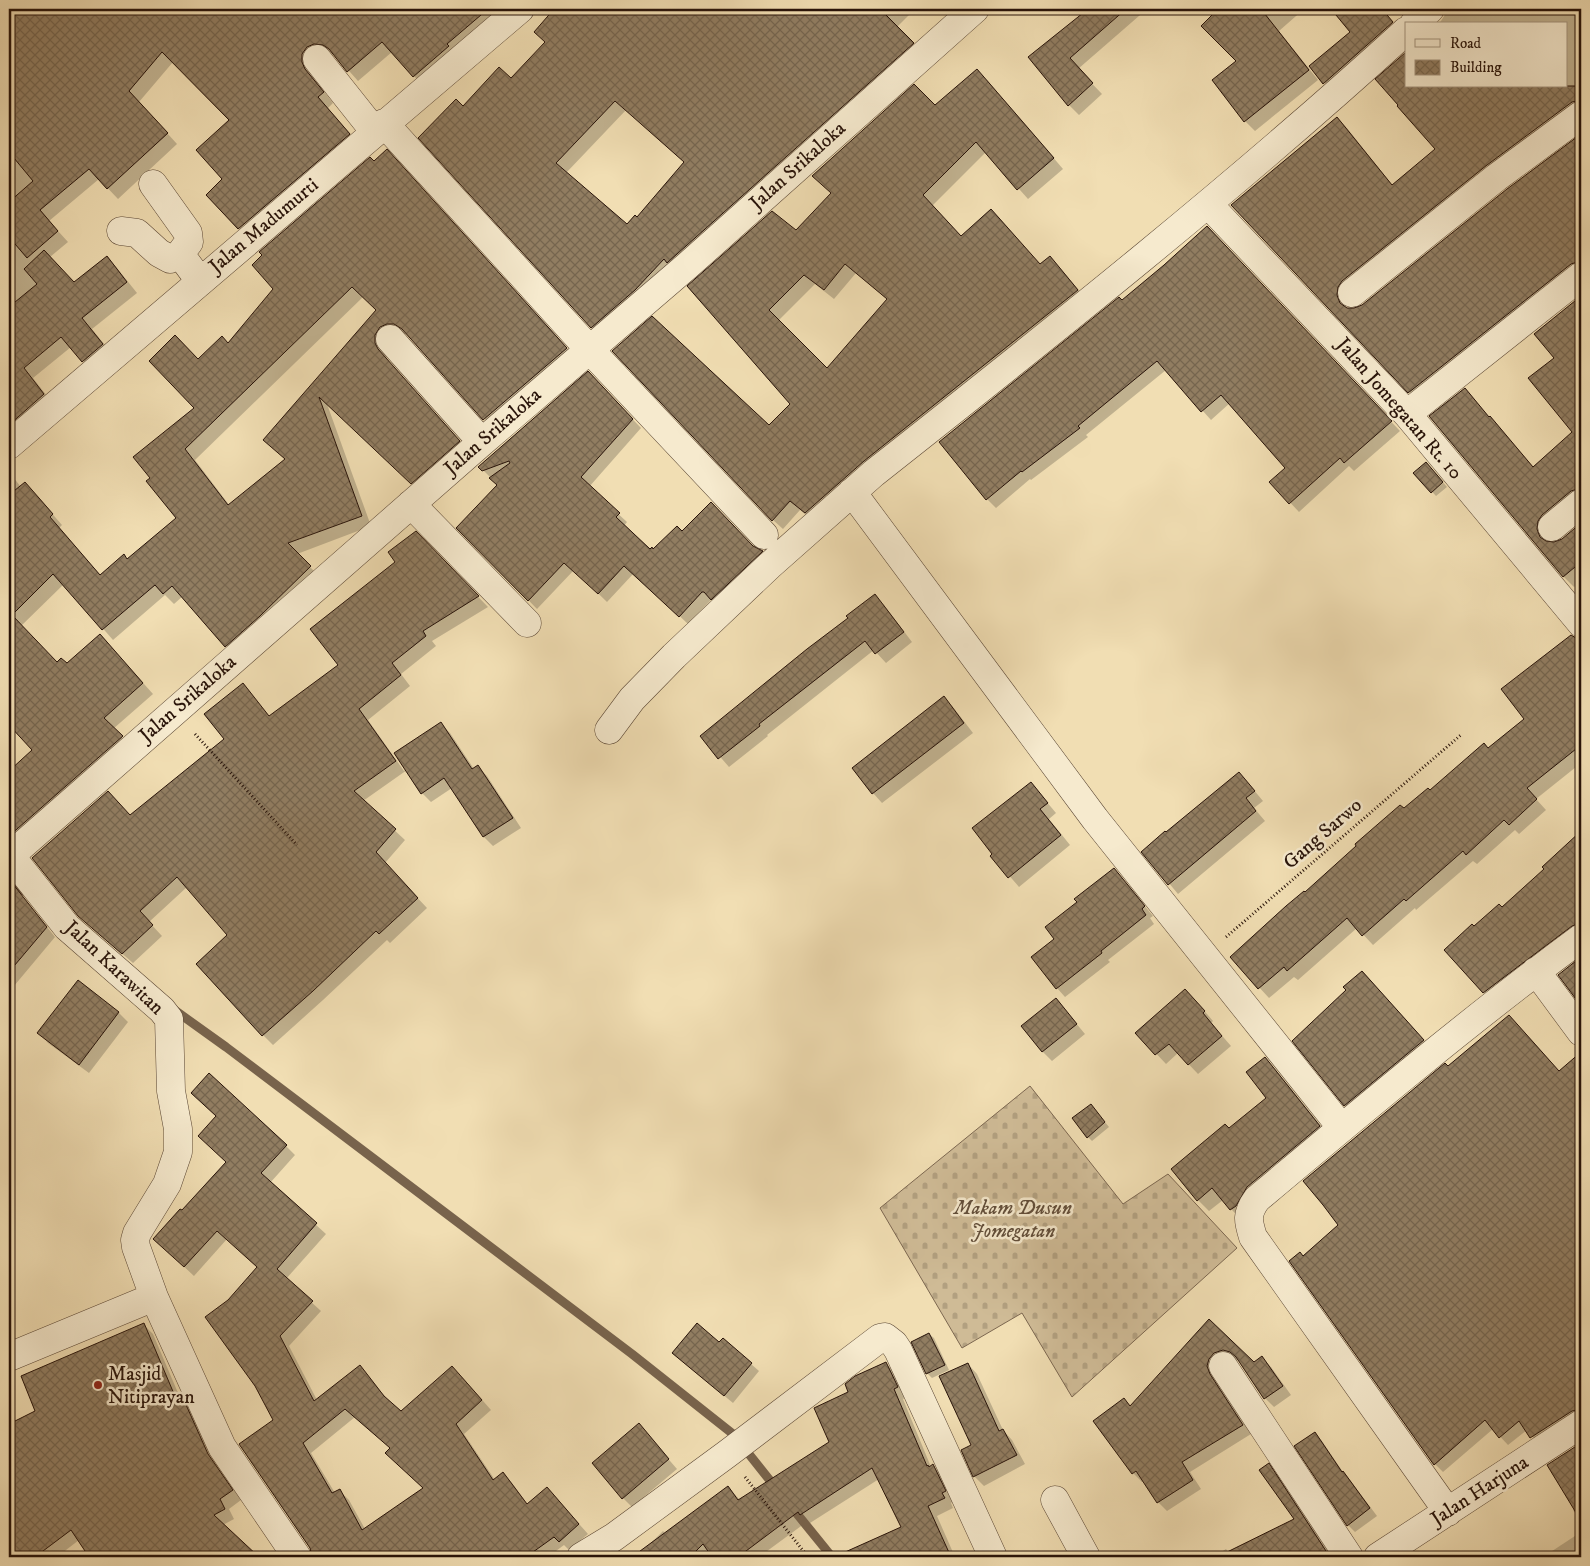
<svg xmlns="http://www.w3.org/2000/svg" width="1590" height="1566" font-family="'IM FELL DW Pica',serif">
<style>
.cemetery{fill:url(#cemetery-stones);stroke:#7c6750}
.shadow{fill:#0003;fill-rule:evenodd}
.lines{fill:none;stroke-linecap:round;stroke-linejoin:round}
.stream{stroke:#78634c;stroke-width:9}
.building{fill:url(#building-cross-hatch);stroke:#281309;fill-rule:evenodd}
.minor-casing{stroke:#5a4634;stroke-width:29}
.path{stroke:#281309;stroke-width:3;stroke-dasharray:1 2.5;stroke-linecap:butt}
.minor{stroke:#f6eace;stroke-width:28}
.poi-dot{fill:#8f2418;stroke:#f6eace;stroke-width:2}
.labels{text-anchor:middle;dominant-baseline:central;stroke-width:5;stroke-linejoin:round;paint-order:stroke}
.street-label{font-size:20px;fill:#281309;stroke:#f6eace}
.park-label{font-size:20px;font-style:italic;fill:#624e3a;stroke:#f6eace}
.poi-label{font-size:20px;fill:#281309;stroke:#f6eace;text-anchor:start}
</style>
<defs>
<pattern id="cemetery-stones" width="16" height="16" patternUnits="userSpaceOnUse" patternTransform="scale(1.25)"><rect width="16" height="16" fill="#cfbb96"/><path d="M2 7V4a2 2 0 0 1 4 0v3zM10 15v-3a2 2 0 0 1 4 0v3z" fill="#b2a080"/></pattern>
<pattern id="building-cross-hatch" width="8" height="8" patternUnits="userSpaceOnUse" patternTransform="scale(1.25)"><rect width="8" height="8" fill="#917d61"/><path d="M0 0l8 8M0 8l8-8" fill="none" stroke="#76654e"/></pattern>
</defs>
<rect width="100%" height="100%" fill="#f1deb3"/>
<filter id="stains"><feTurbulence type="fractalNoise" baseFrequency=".004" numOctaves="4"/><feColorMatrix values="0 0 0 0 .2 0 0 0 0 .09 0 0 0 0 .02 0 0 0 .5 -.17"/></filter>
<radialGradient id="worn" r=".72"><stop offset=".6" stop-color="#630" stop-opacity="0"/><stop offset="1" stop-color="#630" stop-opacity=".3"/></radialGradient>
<path class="cemetery" d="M1030,1086L1123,1204L1168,1174L1237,1248L1072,1397L1022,1313L962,1348L880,1208Z"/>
<path class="shadow" d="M9,9H510L424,87L392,52L358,81L335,55L325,53L311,73L315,80L333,103L328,108L359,144L249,239L239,228L224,179L231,120L173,62L139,102L177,144L118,199L99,179L49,221L68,242L50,257L74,283L107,257L117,268L137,293L92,329L113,355L93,371L71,347L33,378L54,405L9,442Z
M556,9H578L584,14L589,9H915L897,27L923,54L602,338L592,327L464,108L511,79L546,42L536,32ZM626,110L685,163L637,219L627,226L566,173Z
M1090,9H1147L1078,69L1102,94L1079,115L1069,105L1030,57Z
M1213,9H1304L1279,31L1318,80L1255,131L1245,121L1238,61L1216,12Z
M1332,9H1382L1402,33L1334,93L1311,66L1352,33Z
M1451,9H1581V113L1347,297L1346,306L1347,309L1354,310L1362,306L1507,190L1581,136V274L1419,402L1232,205L1337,118L1347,128L1393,186L1437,149L1377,80L1406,53V86H1566V24H1439L1446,13Z
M987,80L1063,169L1028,199L986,152L932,206L961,237L1041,265L1060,268L1087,300L815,522L800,510L783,529L773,520L769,426L792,404L689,286L796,232L935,107ZM856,273L888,300L827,370L778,321L815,284L834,299Z
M397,161L577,359L495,430L411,337L406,334L398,333L385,345V354L388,361L469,452L422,493L327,404L371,526L297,554L320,577L236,656L183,596L174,604L165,595L113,640L64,584L21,626L57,663L67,665L100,635L153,694L113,729L132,747L20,846L9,834V772L34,750L9,723V472L21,487L25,483L35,494L62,525L59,528L101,576L128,560L178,518L148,481L196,408L198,361L228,345L275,289L374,163ZM363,297L377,310L275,450L286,460L230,506L195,460Z
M1216,237L1400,431L1354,471L1349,466L1299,512L1271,482L1286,468L1230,403L1211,420L1166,370L1086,435L1088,437L1031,480L1030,479L996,508L987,499L1122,301Z
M1581,297V353L1575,358L1581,365V501L1547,532L1546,540L1547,543L1555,544L1563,540L1581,525V581L1574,587L1564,577L1431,416L1490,417L1534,468L1574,432L1555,358L1535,334Z
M597,382L641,428L589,487L627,522L624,526L651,550L653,551L682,532L753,547L762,552L770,560L713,600H711L688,624L634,573L607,602L574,570L537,609L458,528L498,485L480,467Z
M1431,468L1447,487L1436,496L1415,473Z
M416,533L488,607L432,641L436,646L401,674L410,686L368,720L404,771L441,724L450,733L474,769L478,767L487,776L521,828L493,846L484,837L452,788L431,802L422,793L407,770L363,801L405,840L385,863L427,908L390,943L387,940L323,1000L273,1045L263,1035L229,935L187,887L149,922L162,936L133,963L90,926L131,817L225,739L242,685L270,717L340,665L397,563Z
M874,596L884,605L912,642L886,663L874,650L767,735L768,736L729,767L702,736L849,619Z
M1576,639H1581V763L1536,799L1546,810L1519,834L1515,830L1477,864L1473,861L1416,910L1415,908L1373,945L1357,928L1298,980L1294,977L1269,998L1231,957L1404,810L1488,749L1526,719Z
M944,698L953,707L973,733L882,803L873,793Z
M1031,783L1056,813L1049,819L1070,845L1019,887L992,856Z
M1248,783L1263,801L1254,808L1265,821L1178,894L1143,852L1166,834Z
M1580,834L1581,836V934L1493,1002L1446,950L1474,927L1502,908L1546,869Z
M1114,869L1153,916L1150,918L1154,924L1108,960L1110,962L1065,997L1057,988L1078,903Z
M9,879L55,937L9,992Z
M1370,981L1432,1049L1354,1113L1345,1105Z
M78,982L119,1013L128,1022L89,1073L48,1043L39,1033Z
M1195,1000L1213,1021L1211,1023L1231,1046L1198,1074L1178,1053L1166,1064L1137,1033Z
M1065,1010L1085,1034L1052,1061L1042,1051Z
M1581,1054V1419L1540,1446L1527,1430L1508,1445L1493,1429L1443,1472L1435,1464L1304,1258L1339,1226L1448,1068L1560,1072Z
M1265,1058L1276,1070L1331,1138L1242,1221L1223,1200L1209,1211L1198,1200L1229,1129L1268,1098Z
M1095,1110L1109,1127L1092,1141L1088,1137Z
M286,1146L295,1155L270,1183L326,1234L286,1279L321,1311L289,1346L317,1400L359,1367L390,1402L401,1412L462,1377L491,1410L464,1434L495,1480L503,1474L512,1483L528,1505L556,1498L588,1534L569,1550L564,1545L548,1557H314L274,1420L229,1301L258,1268L227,1239L194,1276L164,1248L182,1212ZM355,1417L391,1448L425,1488L365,1529L349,1500L340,1491L335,1493L311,1453Z
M1210,1321L1254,1363L1262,1358L1271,1367L1291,1395L1274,1407L1265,1398L1240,1361L1232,1359L1216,1376L1218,1384L1251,1434L1190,1472L1201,1489L1167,1511L1158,1502L1144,1481L1142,1482L1133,1473L1094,1422L1124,1400L1131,1406Z
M144,1325L153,1334L181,1400L192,1409L217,1464L241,1500L229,1509L234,1519L223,1525L257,1557H141L138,1550L126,1557H90L79,1540L57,1557H9V1426L37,1412Z
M929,1334L934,1338L949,1370L932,1378L927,1373L913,1342Z
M719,1344L751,1364L759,1371L733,1403L681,1360Z
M886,1364L896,1373L906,1397L903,1399L931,1467L933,1466L942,1475L954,1501L951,1503L953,1508L937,1516L955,1557H877L870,1542L903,1528L879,1479L810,1523L808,1521L759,1557H637L663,1531L666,1534L728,1487L740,1500L831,1443L850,1392Z
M968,1364L977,1374L1003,1430L1012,1440L1025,1464L984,1486L974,1476L963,1451L972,1446Z
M639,1425L677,1469L632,1507L623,1498Z
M1314,1434L1322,1441L1343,1472L1350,1480L1377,1516L1355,1532L1348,1525Z
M1581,1444V1523L1573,1510L1575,1508L1549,1465Z
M1268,1465L1277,1474L1332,1557H1213L1226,1549L1229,1553L1296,1520Z
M1581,1532V1557H1543Z"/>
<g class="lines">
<path class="stream" d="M9,878L24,891
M173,1009L226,1047L632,1354L733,1434L776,1488
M789,1504L832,1557"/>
</g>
<path class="building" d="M9,9H488L447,44L449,46L413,77L382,42L347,72L329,49L323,45L314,44L307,47L302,54V62L305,69L324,92L318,97L350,134L238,229L206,195L222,179L196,150L229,120L162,52L129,91L168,133L107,189L89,169L40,210L58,231L27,258L9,237V202L33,181L9,152Z
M554,9H880L914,43L677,254L667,263L664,259L635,290L591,328L418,138L456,99L463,106L499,67L511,78L545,42L534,32ZM615,101L684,162L637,217L635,215L627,224L556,163Z
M1088,9H1126L1070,58L1093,83L1068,106L1028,57Z
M1218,9H1261L1309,70L1244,122L1212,80L1236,61L1201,26Z
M1331,9H1382L1393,22L1323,84L1309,66L1350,32Z
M1406,52V86H1581V100L1572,102L1487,165L1342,281L1338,287L1337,295L1340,303L1347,308H1354L1362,305L1507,189L1581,134V261L1571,264L1408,393L1231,205L1337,117L1392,185L1435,149L1397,106L1398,105L1375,79Z
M977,69L1054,158L1017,190L976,142L923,195L961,236L991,209L1040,264L1050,256L1078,290L864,461L805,513L790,501L772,521L612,351L652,316L769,425L790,404L687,286L772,211L796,230L831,193L812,176L914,84L935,105ZM845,264L887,299L827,368L769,310L804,275L824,290Z
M387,149L567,348L483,420L402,329L394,324H387L380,327L375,335V343L378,349L460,441L411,484L319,397L362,516L288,543L311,566L260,616L225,647L172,586L163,594L155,585L102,630L53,574L12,615L57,662L61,658L67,663L100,634L143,683L104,718L123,736L9,836V771L32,750L9,725V495L25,482L53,514L50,517L100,575L124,554L127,559L176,518L146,481L150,478L133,457L194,408L149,361L175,335L198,359L222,336L228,343L273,289L252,265L262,255L259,252L370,157L374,161ZM352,287L376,310L263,440L285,459L228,505L185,449Z
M1207,226L1392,421L1344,463L1340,458L1289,504L1269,482L1285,468L1221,395L1201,412L1157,361L1078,426L1080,428L1022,472L1021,471L986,500L939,442L1119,297L1122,300L1164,265Z
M44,250L74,282L107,256L127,282L82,318L103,344L82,362L61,337L24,368L44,394L9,425V307L37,284L24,269Z
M1581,296V488L1571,491L1542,515L1538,521L1537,529L1540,537L1546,541L1554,542L1562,539L1581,523V562L1563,577L1429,416L1465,388L1489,417L1490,416L1533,467L1572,432L1528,378L1554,358L1534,334Z
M588,371L633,419L581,477L620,513L616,517L650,549L652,547L653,549L677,526L682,531L711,502L753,546L763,551L711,600L704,592H702L679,617L624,566L598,594L564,563L528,601L456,528L497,485L489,478L510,463L509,461L482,471L478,467Z
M1426,462L1443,482L1431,493L1413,473Z
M416,531L479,596L423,631L426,636L392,663L401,675L359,709L396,761L354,791L396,829L376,852L418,898L379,934L376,931L313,991L262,1036L196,964L227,935L177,877L140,911L153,925L122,954L78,916L32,858L108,791L130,815L224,739L204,714L243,683L269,716L338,665L310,629L395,562L388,552Z
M875,594L904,632L875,654L865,641L759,724L760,726L718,759L700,736L807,649L848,618L846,616Z
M1571,635L1576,638H1581V745L1527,788L1537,799L1509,825L1504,820L1466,855L1463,851L1406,901L1404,899L1362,936L1347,918L1287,971L1284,967L1258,989L1230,957L1286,906L1304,891L1305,892L1356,846L1355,844L1400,805L1404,808L1428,788L1430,790L1484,743L1488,748L1524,719L1501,689Z
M944,696L964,723L872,794L852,768Z
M441,722L472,769L478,765L513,818L483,837L444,778L421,794L394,753Z
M1239,772L1255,791L1246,798L1256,811L1168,885L1141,852L1165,831L1166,832Z
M1031,782L1048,803L1040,809L1061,835L1008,878L990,856L992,854L972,828Z
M1581,831V923L1572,926L1483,993L1444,950L1472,924L1474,926L1499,904L1502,907L1544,869L1542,867Z
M1114,868L1145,906L1142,909L1146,915L1101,951L1102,953L1056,989L1031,957L1054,939L1045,927L1077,902L1074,899Z
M9,879L47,927L9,972Z
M1581,957V1006L1558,975Z
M1362,971L1424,1040L1344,1106L1292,1041L1346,990L1343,987Z
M78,980L119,1012L79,1065L37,1033Z
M1185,989L1205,1011L1203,1013L1222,1036L1188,1065L1169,1044L1155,1055L1135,1033Z
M1056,998L1077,1024L1042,1052L1021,1026Z
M1509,1015L1559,1071L1581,1052V1409L1572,1411L1530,1438L1519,1421L1499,1438L1485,1420L1434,1465L1289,1261L1300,1252L1303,1256L1338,1225L1323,1205L1303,1181L1445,1063L1448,1066Z
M1265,1057L1320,1126L1247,1187L1236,1206L1230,1210L1212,1188L1197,1201L1171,1169L1225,1124L1229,1128L1266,1098L1246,1072Z
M209,1073L287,1145L261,1173L317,1223L277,1269L313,1301L280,1336L314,1401L360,1365L384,1396L401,1411L452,1366L482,1400L456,1424L493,1480L503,1472L527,1504L547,1487L579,1524L559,1542L554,1537L526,1557H312L310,1548L239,1444L273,1420L255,1386L205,1317L228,1300L257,1267L217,1231L184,1267L153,1239L180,1209L182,1210L226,1162L198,1136L216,1116L191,1093ZM345,1409L390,1448L385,1453L423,1488L362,1530L340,1489L332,1493L303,1443Z
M1091,1104L1105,1122L1087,1138L1072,1118Z
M1209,1319L1254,1362L1262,1356L1283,1386L1264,1399L1236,1357L1230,1352L1223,1350L1214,1353L1209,1359L1207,1366L1210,1374L1243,1425L1182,1462L1193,1480L1157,1503L1136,1471L1132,1474L1093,1421L1124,1398L1130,1406Z
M144,1323L177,1401L183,1398L208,1454L233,1490L220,1499L225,1509L214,1515L259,1557H89L71,1530L35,1557H9V1424L35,1411L21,1376Z
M697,1323L719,1342L723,1338L752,1363L724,1396L672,1353Z
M929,1333L945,1365L926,1374L911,1342Z
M886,1362L898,1387L894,1389L927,1466L928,1465L929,1467L933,1464L946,1491L942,1493L945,1498L928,1506L951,1557H834L901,1527L872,1468L800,1515L798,1512L738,1557H712L703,1544L690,1557H632L728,1486L738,1500L829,1442L814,1408L848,1392L845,1384L855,1376Z
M968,1363L999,1431L1003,1429L1017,1455L973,1477L961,1450L971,1445L939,1376Z
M639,1423L669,1459L622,1499L592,1463Z
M1315,1432L1342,1472L1343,1471L1370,1508L1347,1526L1294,1446Z
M1581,1443V1521L1547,1465Z
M1269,1463L1326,1551L1316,1557H1217L1294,1519L1259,1470Z"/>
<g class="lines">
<defs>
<path id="minor" d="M1414,24L1430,9
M317,59L375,132
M384,123L589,349L764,535
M153,184L188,233L189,242L180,254L200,281
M1208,204L1407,414L1581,623
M121,231L137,233L159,253L170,259L180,254
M1352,293L1497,177L1581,115
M390,339L482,442
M1407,414L1581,276
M9,445L520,9
M852,492L1095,819L1342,1128
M411,504L527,623
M1552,527L1581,503
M609,730L632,699L674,656L769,566L874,473C1055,330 1236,186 1406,31
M9,854L67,927L162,1010L169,1019L171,1091L178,1129V1152L167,1184L137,1233L135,1240L136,1247L154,1297L222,1447L297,1557
M10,856L482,442L687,266L975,9
M1536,971L1581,1032
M9,1357L154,1297
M1223,1366L1349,1557
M1055,1500L1086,1557
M1448,1512L1253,1237C1248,1221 1246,1214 1257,1199C1363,1110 1470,1020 1581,938
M581,1557L614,1537L727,1454L880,1338L885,1337L894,1344L898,1350L993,1557
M1378,1557L1581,1424"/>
</defs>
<use href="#minor" class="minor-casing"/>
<path class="path" d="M195,734L297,845
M1226,937L1462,734
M745,1477L808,1557"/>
<use href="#minor" class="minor"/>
</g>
<circle class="poi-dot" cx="98" cy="1385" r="5"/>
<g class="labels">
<g class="street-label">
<text transform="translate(798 166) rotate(-42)">Jalan Srikaloka</text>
<text transform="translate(264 226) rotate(-40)">Jalan Madumurti</text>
<text transform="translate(1399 409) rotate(49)">Jalan Jomegatan Rt. 10</text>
<text transform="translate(493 432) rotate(-41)">Jalan Srikaloka</text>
<text transform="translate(188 699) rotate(-41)">Jalan Srikaloka</text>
<text transform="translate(1323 834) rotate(-41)">Gang Sarwo</text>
<text transform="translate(114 968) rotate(43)">Jalan Karawitan</text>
<text transform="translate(1480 1491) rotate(-33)">Jalan Harjuna</text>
</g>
<g class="park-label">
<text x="1013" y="1208">Makam Dusun<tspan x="1013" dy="23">Jomegatan</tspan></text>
</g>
<g class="poi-label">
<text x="108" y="1374">Masjid<tspan x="108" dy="23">Nitiprayan</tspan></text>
</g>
</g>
<rect width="1590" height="1566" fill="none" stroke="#f1deb3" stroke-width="30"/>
<rect x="10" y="10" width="1570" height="1546" fill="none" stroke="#281309" stroke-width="2.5"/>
<rect x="15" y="15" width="1560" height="1536" fill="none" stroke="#281309"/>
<rect x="1405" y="22" width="162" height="65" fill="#f6eace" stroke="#a4947f"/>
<rect x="1415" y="39" width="25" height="8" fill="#f6eace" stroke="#a4947f"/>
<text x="1450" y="48" font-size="15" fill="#281309">Road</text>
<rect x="1415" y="60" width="25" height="15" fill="url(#building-cross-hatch)" stroke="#a4947f"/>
<text x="1450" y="72" font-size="15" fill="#281309">Building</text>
<rect width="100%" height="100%" filter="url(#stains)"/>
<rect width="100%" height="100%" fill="url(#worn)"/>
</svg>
